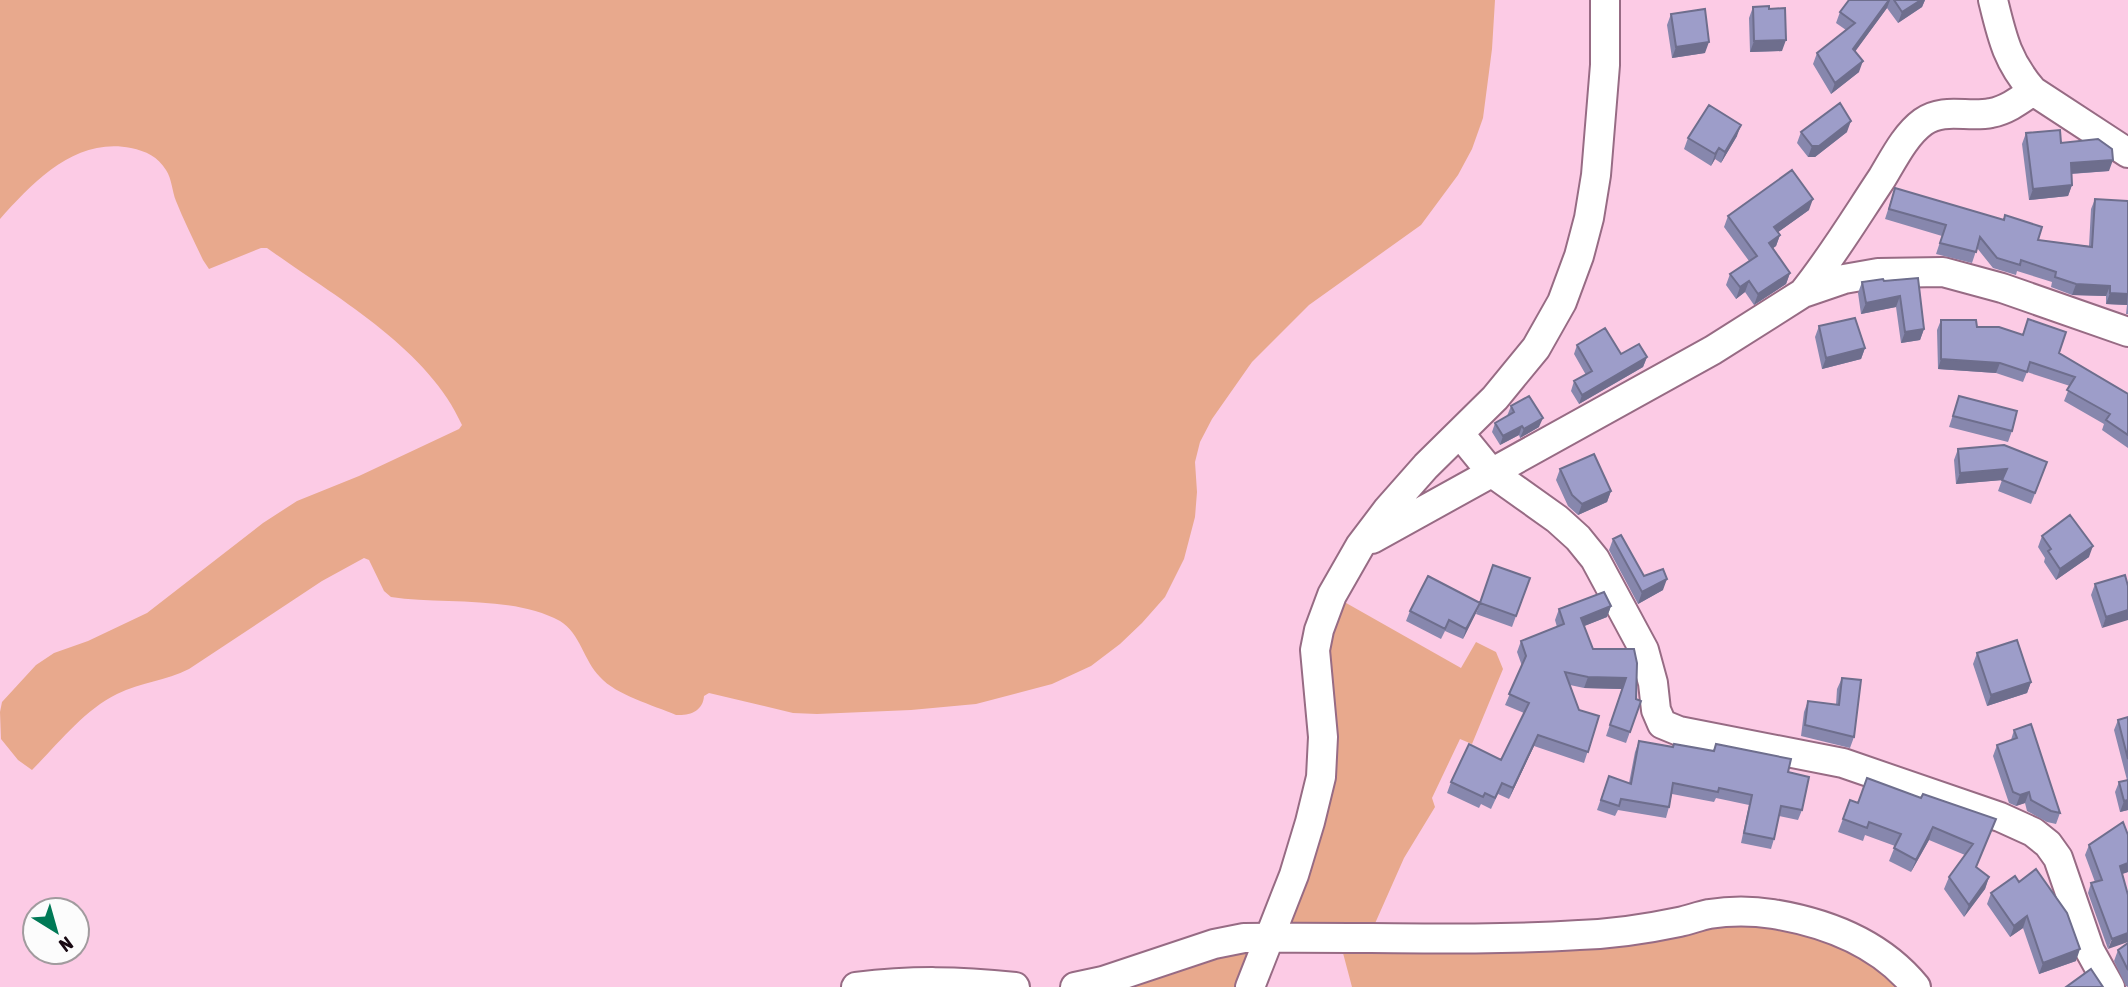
<svg xmlns="http://www.w3.org/2000/svg" width="2128" height="987" font-family="'Asap Condensed',sans-serif">
<style>
.green{fill:#e8a98d}
.lines{fill:none;stroke-linecap:round;stroke-linejoin:round}
.minor-casing{stroke:#976b84;stroke-width:32}
.minor{stroke:#fff;stroke-width:28}
.wall{fill:#8787ad}
.shaded-wall{fill:#6e6e8d}
.building{fill:#9d9dc9;stroke:#6e6e8d;stroke-width:2}
</style>
<rect width="100%" height="100%" fill="#fccbe5"/>
<path class="green" d="M0,0H1495L1492,49L1483,118L1472,149L1458,175L1421,225L1309,305L1252,362L1212,419L1200,442L1195,462L1197,492L1195,517L1184,559L1165,597L1142,623L1120,644L1091,666L1052,684L976,704L911,710L817,714L793,713L709,693L704,696C703,711 690,716 676,715C653,705 616,695 600,677C584,661 580,633 560,621C513,595 442,605 391,597L384,591L369,560L364,558L322,581L189,669C166,681 141,682 117,694C84,710 58,744 32,770L18,760L1,739L0,712L2,702L36,665L54,653L88,641L147,613L263,523L297,501L359,476L459,429L462,425C428,348 334,296 267,248H261L209,269L203,260C194,241 184,221 176,201C172,191 172,179 166,170C158,157 146,151 131,148C76,137 34,181 0,219Z
M1332,595L1461,668L1476,642L1496,652L1503,669L1472,744L1460,739L1432,798L1435,807L1404,858L1369,937L1800,919L1916,987H1352L1339,938H1271L1250,987H1075L1271,938L1294,875Z"/>
<g class="lines">
<defs>
<path id="minor" d="M1993,0C2002,37 2007,61 2033,91L2128,153
M1803,293C1832,257 1856,217 1882,178C1893,160 1905,135 1923,122C1944,107 1968,118 1991,113C2007,110 2020,100 2033,91
M1460,434L1491,472L1557,519L1578,538L1595,559L1644,650L1653,683L1656,710L1662,724L1679,731L1843,763L2000,817L2033,832L2048,844L2058,858L2090,951L2110,987
M1372,539L1713,350L1803,293L1844,279L1878,273L1943,272L2002,288L2128,332
M856,987C913,980 958,981 1015,987
M1075,987L1103,981L1214,944L1244,938C1355,936 1467,942 1579,935C1612,934 1646,929 1679,922C1689,920 1699,916 1709,914C1729,911 1753,911 1773,914C1828,923 1880,943 1916,987
M1250,987L1294,875L1310,822L1321,777L1323,737L1315,650L1319,630L1332,595L1360,546L1388,509L1426,466L1495,398L1536,348L1562,302L1579,256L1589,218L1596,175L1605,65V0"/>
</defs>
<use href="#minor" class="minor-casing"/>
<use href="#minor" class="minor"/>
</g>
<path class="wall" d="M1849,0H1925L1922,7L1898,23L1887,8L1855,51L1859,72L1831,94L1813,64L1817,53L1846,30L1836,23L1840,12Z
M1753,7L1769,9L1782,51L1750,52L1749,18Z
M1671,14L1705,53L1672,58L1667,25Z
M1801,132H1847L1815,157H1808L1797,143Z
M2026,133L2061,143L2109,171L2071,174L2072,185L2068,196L2029,200L2022,144Z
M1737,136L1721,163L1715,159L1711,166L1684,149L1688,138Z
M1895,188L2038,240L2089,246L2091,209L2095,199L2128,201V314H2126L2127,305L2106,304V296L2072,295L2051,287L2052,282L2017,271L2016,275L1993,268L1977,248L1972,263L1936,254L1942,236L1885,219Z
M1809,210L1778,232L1780,235L1776,246L1773,248L1790,273L1786,284L1754,305L1745,292L1736,299L1726,285L1730,274L1749,261L1724,227L1728,216Z
M1918,278L1924,329L1920,340L1901,343L1896,307L1861,314L1858,293L1862,282Z
M1941,320L1977,327L2059,353L2128,394V448L2102,430L2104,424L2064,401L2070,386L2027,372L2023,382L1996,373L1938,369L1937,330Z
M1819,326L1865,348L1861,359L1822,369L1815,337Z
M1577,345L1621,354L1647,357L1643,367L1579,404L1571,391L1574,381L1586,375L1574,354Z
M1959,396L2012,431L2008,442L1949,427Z
M1511,406L1539,427L1520,438L1519,435L1500,445L1492,432L1495,423L1507,416Z
M1958,449L2047,462L2031,504L1998,491L2002,480L1956,484L1954,460Z
M1560,469L1611,491L1607,502L1578,515L1568,506L1556,480Z
M2042,536L2089,557L2056,580L2044,562L2045,558L2038,547Z
M1613,539L1644,576L1663,590L1638,604L1609,550Z
M1493,565L1530,578L1512,627L1476,614Z
M2125,575L2102,628L2091,595L2095,584Z
M1480,603L1476,613L1463,639L1445,631L1441,639L1406,621L1410,611Z
M1611,606L1607,617L1584,626L1593,649L1636,699L1641,701L1626,743L1606,736L1622,689L1584,688L1570,685L1579,710L1599,716L1584,763L1534,746L1509,799L1498,794L1491,809L1481,804L1479,808L1447,793L1451,782L1501,760L1524,713L1505,705L1522,666L1517,652L1521,641L1557,627L1555,620L1559,609Z
M1977,653L2031,682L2027,693L1987,706L1973,664Z
M1842,678L1854,737L1850,748L1801,736L1804,712L1808,701L1836,705L1837,689Z
M2128,717V810L2120,812L2115,792L2119,782L2127,780L2114,730L2118,720Z
M2014,730L2060,813L2056,824L2047,822L2027,811L2025,803L2016,806L2009,803L1993,756L1997,745L2011,740Z
M1639,741L1673,747L1713,751L1716,744L1788,772L1802,810L1798,820L1779,816L1774,839L1771,849L1741,843L1749,805L1716,798L1714,802L1672,794L1669,807L1666,818L1618,810L1615,816L1597,810L1609,776L1629,783L1635,752Z
M1921,798L1996,819L1976,867L1989,877L1985,889L1964,917L1944,889L1949,877L1965,855L1929,840L1911,872L1889,861L1895,846L1865,835L1863,841L1838,832L1850,800L1858,803Z
M2128,835V872L2122,874L2128,895L2108,949L2088,893L2091,883L2095,882L2085,855L2089,845Z
M2015,876L2076,961L2039,974L2023,928L2010,937L1987,904L1991,893Z
M2128,943V987L2126,986L2114,961L2118,950Z"/>
<path class="shaded-wall" d="M1889,0H1890L1887,8L1849,60L1853,49Z
M1921,0H1925L1922,7L1898,23L1902,12Z
M1786,40L1782,51L1750,52L1754,41Z
M1709,42L1705,53L1672,58L1676,47Z
M1863,61L1859,72L1831,94L1835,83Z
M1851,121L1847,132L1815,157H1808L1812,146Z
M1741,125L1737,136L1721,163L1725,152Z
M1719,148L1715,159L1711,166L1715,154Z
M2113,160L2109,171L2067,174L2071,163Z
M2072,185L2068,196L2029,200L2033,189Z
M1813,199L1809,210L1770,238L1774,227Z
M1780,235L1776,246L1765,254L1769,243Z
M1790,273L1786,284L1754,305L1758,294Z
M1749,281L1745,292L1736,299L1740,287Z
M2076,284L2110,286L2106,296L2072,295Z
M2110,293L2128,294L2127,305L2106,304Z
M1900,296L1896,307L1861,314L1866,303Z
M1924,329L1920,340L1901,343L1905,332Z
M1865,348L1861,359L1822,369L1826,358Z
M1647,357L1643,367L1579,404L1582,395Z
M1941,359L2000,363L1996,373L1938,369Z
M1543,418L1539,427L1520,438L1524,429Z
M1522,426L1519,435L1500,445L1503,436Z
M2007,469L2003,480L1956,484L1960,473Z
M1611,491L1607,502L1578,515L1582,504Z
M2093,546L2089,557L2056,580L2060,569Z
M1667,579L1663,590L1638,604L1642,592Z
M1480,603L1476,613L1463,639L1466,629Z
M1611,606L1607,617L1577,629L1581,618Z
M2128,610V620L2102,628L2106,617Z
M1588,677L1626,678L1622,689L1584,688Z
M2031,682L2027,693L1987,706L1991,695Z
M1538,735L1534,746L1509,799L1513,788Z
M2029,792L2025,803L2016,806L2020,795Z
M2128,800V810L2120,812L2124,801Z
M1933,827L1929,840L1911,872L1916,860Z
M2128,863V872L2116,876L2120,866Z
M1989,877L1985,889L1964,917L1969,905Z
M2027,916L2023,928L2010,937L2014,926Z
M2128,933V942L2108,949L2112,939Z
M2080,949L2076,961L2039,974L2043,963Z"/>
<path class="building" d="M1849,0H1889L1853,49L1863,61L1835,83L1817,53L1855,23L1840,12Z
M1894,0H1921L1902,12Z
M1769,6V9L1785,8L1786,40L1754,41L1753,7Z
M1705,9L1709,42L1676,47L1671,14Z
M1840,103L1851,121L1819,146H1812L1801,132Z
M1709,105L1741,125L1725,152L1719,148L1715,154L1688,138Z
M2060,130L2061,143L2098,139L2112,149L2113,160L2071,163L2072,185L2033,189L2026,133Z
M1792,170L1813,199L1774,227L1780,235L1769,243L1790,273L1758,294L1749,281L1740,287L1730,274L1757,256L1728,216Z
M1895,188L2004,220L2005,215L2042,227L2038,240L2092,247L2095,199L2128,201V294L2110,293V286L2076,284L2055,277L2056,272L2021,260L2020,265L1997,258L1980,237L1976,252L1940,243L1946,225L1889,209Z
M1918,278L1924,329L1905,332L1900,296L1866,303L1862,282L1883,279L1884,281Z
M1855,318L1865,348L1826,358L1819,326Z
M2028,319L2066,332L2059,353L2128,394V435L2106,420L2110,414L2067,390L2075,377L2030,362L2027,372L2000,363L1941,359V320H1976L1977,327H1999L2023,335Z
M1605,328L1621,354L1639,344L1647,357L1582,395L1574,381L1592,371L1577,345Z
M1529,396L1543,418L1524,429L1522,426L1503,436L1495,423L1514,412L1511,406Z
M1959,396L2017,411L2012,431L1953,416Z
M2004,445L2047,462L2035,493L2002,480L2007,469L1960,473L1958,449Z
M1594,454L1611,491L1582,504L1572,495L1560,469Z
M2070,515L2093,546L2060,569L2048,551L2051,549L2042,536Z
M1621,535L1644,576L1663,569L1667,579L1642,592L1613,539Z
M1493,565L1530,578L1516,616L1480,603Z
M2125,575L2128,586V610L2106,617L2095,584Z
M1428,576L1480,603L1466,629L1449,620L1445,629L1410,611Z
M1604,592L1611,606L1581,618L1593,649H1634L1637,663L1636,699L1641,701L1630,732L1610,725L1626,678L1588,677L1565,672L1579,710L1599,716L1588,752L1538,735L1513,788L1502,783L1495,798L1485,793L1483,797L1451,782L1469,744L1501,760L1529,703L1509,694L1526,656L1521,641L1564,624L1559,609Z
M2017,640L2031,682L1991,695L1977,653Z
M1842,678L1861,680L1854,737L1805,725L1808,701L1839,705Z
M2128,717V759L2118,720Z
M2031,724L2060,813L2051,811L2031,800L2029,792L2020,795L2013,792L1997,745L2017,738L2014,730Z
M1639,741L1673,747L1674,744L1714,751L1716,744L1791,759L1788,772L1809,777L1802,810L1781,806L1774,839L1744,833L1752,795L1719,788L1718,792L1673,783L1669,807L1621,799L1619,806L1601,800L1609,776L1631,784Z
M1867,778L1921,798L1923,794L1996,819L1976,867L1989,877L1969,905L1949,877L1973,844L1933,827L1916,860L1894,848L1901,834L1869,822L1867,828L1843,819L1850,800L1858,803Z
M2128,780V800L2124,801L2119,782Z
M2123,822L2128,835V863L2120,866L2128,895V933L2112,939L2091,883L2102,880L2089,845Z
M2036,869L2067,913L2080,949L2043,963L2027,916L2014,926L1991,893L2015,876L2019,882Z
M2128,943V970L2118,950Z
M2091,969L2103,987H2066Z"/>
<g transform="translate(56 931) rotate(143)"><circle r="33" fill="#fcfcfc" stroke="#a19b9e" stroke-width="2"/>
<path d="M0-5L12 26L0 18L-12 26Z" fill="#007956"/>
<text y="-10" font-size="19" font-weight="bold" text-anchor="middle" fill="#180912">N</text>
</g>
</svg>
